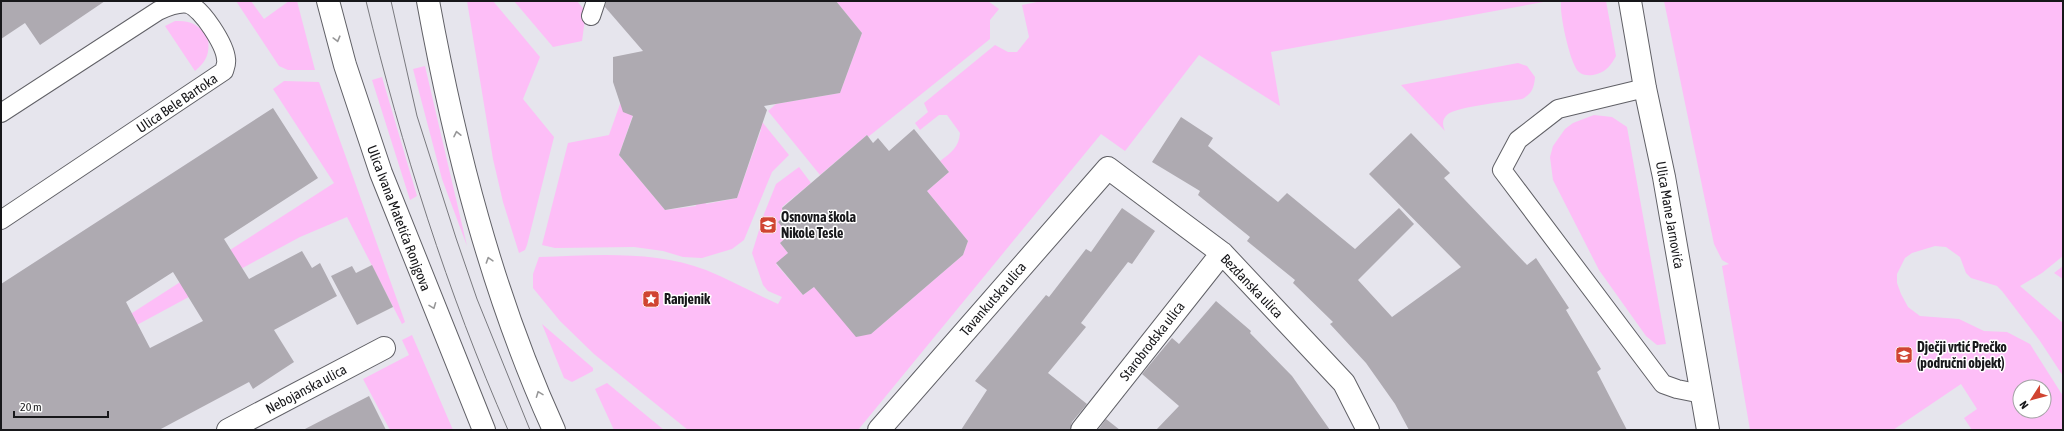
<svg xmlns="http://www.w3.org/2000/svg" width="2064" height="431" font-family="'Asap Condensed',sans-serif">
<style>
.green{fill:#fdbef7;fill-rule:evenodd}
.building{fill:#aeaab1;fill-rule:evenodd}
.lines{fill:none;stroke-linecap:round;stroke-linejoin:round}
.lane-casing{stroke:#606066;stroke-width:20}
.street-casing{stroke:#606066;stroke-width:24}
.secondary-casing{stroke:#606066;stroke-width:24}
.lane{stroke:#fff;stroke-width:18}
.street{stroke:#fff;stroke-width:22}
.secondary{stroke:#fff;stroke-width:22}
.tram{stroke:#79797e;stroke-width:1}
.oneway{stroke:#979798}
.labels{text-anchor:middle;dominant-baseline:central;stroke-width:3;stroke-linejoin:round;paint-order:stroke}
.street-label{font-size:14px;fill:#17171a;stroke:#fff}
.poi-label{font-size:14px;font-weight:bold;fill:#17171a;stroke:#fff;text-anchor:start}
</style>
<rect width="100%" height="100%" fill="#e6e5ed"/>
<path class="green" d="M236,1H251L264,19L289,1H297L315,70H288L279,66Z
M467,1H493L540,57L523,99L554,137L527,245L525,250L519,253L503,202L493,159Z
M514,1H577L586,12L582,41L553,47Z
M836,1H988L999,9L990,20V39L868,137L867,135L820,175L768,111L776,104L840,93L862,33Z
M1042,1H1549L1271,52L1280,106L1199,55L1125,151L1101,134L858,430H688L594,354L560,321L533,288V274L539,257C594,255 654,250 706,270C730,280 754,293 778,304L782,297L768,291L763,285L752,253L764,214L776,184L799,167L811,183L782,207L784,216L778,222L789,235L780,243L788,253L776,264L803,295L814,287L871,334L963,255L968,241L927,191L949,172L940,161C951,153 959,147 960,133L947,115H939L920,130L915,123L928,112L924,103L995,45L1008,52H1017L1029,37L1022,5Z
M1561,1H1606L1616,56C1611,65 1607,71 1597,74C1591,76 1583,76 1579,72C1570,65 1559,12 1561,1Z
M1664,1H2063V256L2042,273L2020,286L2063,323V376L2040,341L2002,291L1997,286L1971,278L1966,273L1960,257L1946,247L1935,246L1912,253L1905,258L1897,274V283L1901,294L1908,307L1920,316L1959,319L1984,331L2007,332L2030,344L2063,396V430H1972L1964,418L1977,409L1961,384L1893,430H1750L1722,266L1729,264L1722,260L1714,244ZM2020,387H2044V411H2020Z
M175,21C191,20 200,25 208,39C210,54 206,62 195,71L165,26Z
M1518,63L1527,66L1535,77C1534,88 1532,94 1522,99C1508,101 1457,107 1448,114C1442,119 1442,124 1445,131L1401,85Z
M425,66L467,246L442,179L413,69Z
M382,77L417,196L410,200L372,80Z
M284,81L319,82L405,322L402,324L347,217L300,237L59,367L56,362L334,183L273,89Z
M643,86L619,155L665,210L696,206L695,202L706,200V204L737,198L761,130L742,108L754,112L789,155L772,172L744,240L732,249L702,258L683,257L663,251L634,247L555,248L542,245L568,143L609,135L620,104Z
M1594,115L1612,117L1627,127L1666,344L1657,345L1646,336L1599,270L1553,180L1550,157L1553,146L1565,129L1573,123Z
M2063,266V279L2054,273Z
M542,324L593,368V371L572,382L564,378Z
M412,335L453,430H390L363,379L409,355L402,340Z
M607,383L664,430H614L595,389Z"/>
<path class="building" d="M1,1H105L40,45L25,23L1,39Z
M606,1H836L862,33L840,93L764,106L767,110L737,198L665,210L619,155L633,116L623,112L613,82V57L643,51L605,7Z
M273,108L318,178L224,239L249,279L302,251L312,268L320,263L337,296L274,330L294,362L253,389L249,382L159,430H1V284ZM173,272L203,321L150,348L126,302Z
M1181,117L1213,138L1208,146L1278,202L1287,193L1355,249L1399,208L1414,224L1358,280L1392,317L1461,267L1369,174L1411,133L1450,173L1444,178L1527,265L1536,258L1569,308L1566,310L1601,369L1597,372L1627,430H1409L1395,404L1366,363L1330,324L1333,322L1293,283L1295,280L1247,241L1250,237L1198,195L1200,191L1152,162Z
M914,129L949,172L927,191L968,241L963,255L871,334L856,337L814,287L803,295L776,263L788,253L780,243L789,235L778,222L784,216L782,208L867,135L873,143L878,138L889,151Z
M1122,208L1155,231L1132,264L1128,262L1081,323L1086,327L1048,373L1087,404L1072,422L1070,430H961L987,390L975,381L1046,295L1049,297L1086,249L1091,252Z
M372,265L393,307L357,325L331,276L352,266L356,273Z
M1216,301L1251,331L1250,333L1292,376L1330,430H1156L1179,406L1142,374L1172,338L1179,344Z
M369,396L386,430H303Z
M1106,419L1120,430H1098Z"/>
<g class="lines">
<defs>
<path id="lane" d="M591,16L596,1
M1645,88L1558,109L1518,140L1502,170L1663,384L1677,389L1702,394
M1,113L158,11C167,7 178,2 188,4C202,8 225,45 226,59C227,63 225,67 224,71L1,220"/>
<path id="street" d="M1630,1L1645,88L1664,177L1708,430
M228,430L384,348
M879,430L1108,168L1222,253L1344,383L1368,430
M1082,430L1222,253"/>
<path id="secondary" d="M328,1L345,65L381,173L484,430
M428,1C455,148 492,294 554,430"/>
</defs>
<use href="#lane" class="lane-casing"/>
<use href="#street" class="street-casing"/>
<use href="#secondary" class="secondary-casing"/>
<use href="#lane" class="lane"/>
<use href="#street" class="street"/>
<use href="#secondary" class="secondary"/>
<path class="tram" d="M366,1C402,148 447,292 508,430
M391,1L417,116L456,238L477,299L530,430"/>
</g>
<defs><path id="oneway-chevron" d="M-2-3.5L2.5 0L-2 3.5" fill="none" stroke-width="1.6" stroke-linecap="round" stroke-linejoin="round"/></defs>
<g class="oneway">
<use href="#oneway-chevron" transform="translate(337 39) rotate(75)"/>
<use href="#oneway-chevron" transform="translate(457 134) rotate(-102)"/>
<use href="#oneway-chevron" transform="translate(489 260) rotate(-108)"/>
<use href="#oneway-chevron" transform="translate(433 306) rotate(69)"/>
<use href="#oneway-chevron" transform="translate(539 394) rotate(-111)"/>
</g>
<defs>
<symbol id="school-square" viewBox="-11 -11 22 22"><rect x="-9" y="-9" width="18" height="18" rx="4" fill="#d04431" stroke="#fff"/><path d="M0-5L7-2L0 1L-7-2ZM-4 1L0 2.5L4 1V4Q0 6-4 4Z" fill="#fff"/></symbol>
<symbol id="sight-square" viewBox="-11 -11 22 22"><rect x="-9" y="-9" width="18" height="18" rx="4" fill="#d04431" stroke="#fff"/><path d="M0-6L1.8-2.2L6-1.7L2.9 1.2L3.7 5.4L0 3.3L-3.7 5.4L-2.9 1.2L-6-1.7L-1.8-2.2Z" fill="#fff"/></symbol>
</defs>
<g fill-rule="evenodd">
<use href="#school-square" x="758" y="215" width="20" height="20"/>
<use href="#sight-square" x="641" y="289" width="20" height="20"/>
<use href="#school-square" x="1894" y="345" width="20" height="20"/>
</g>
<g class="labels">
<g class="street-label">
<text transform="translate(177 103) rotate(-34)">Ulica Bele Bartoka</text>
<text transform="translate(1670 215) rotate(80)">Ulica Mane Jarnovića</text>
<text transform="translate(399 218) rotate(69)">Ulica Ivana Matetića Ronjgova</text>
<text transform="translate(1252 286) rotate(46)">Bezdanska ulica</text>
<text transform="translate(993 299) rotate(-49)">Tavankutska ulica</text>
<text transform="translate(1152 341) rotate(-52)">Starobrodska ulica</text>
<text transform="translate(306 389) rotate(-28)">Nebojanska ulica</text>
</g>
<g class="poi-label">
<text x="781" y="217">Osnovna škola<tspan x="781" dy="16">Nikole Tesle</tspan></text>
<text x="664" y="299">Ranjenik</text>
<text x="1917" y="347">Dječji vrtić Prečko<tspan x="1917" dy="16">(područni objekt)</tspan></text>
</g>
</g>
<rect width="2064" height="431" fill="none" stroke="#17171a" stroke-width="4"/>
<g transform="translate(2032 399) rotate(234)"><circle r="19" fill="#ffffff" stroke="#a2a2a3"/>
<path d="M0-3L7 15L0 10L-7 15Z" fill="#d04431"/>
<text y="-6" font-size="11" font-weight="bold" text-anchor="middle" fill="#17171a">N</text>
</g>
<path d="M14 411v6h94v-6" fill="none" stroke="#17171a" stroke-width="2"/>
<text x="20" y="411" font-size="12" fill="#17171a" stroke="#ffffff" stroke-width="3" paint-order="stroke">20 m</text>
</svg>
